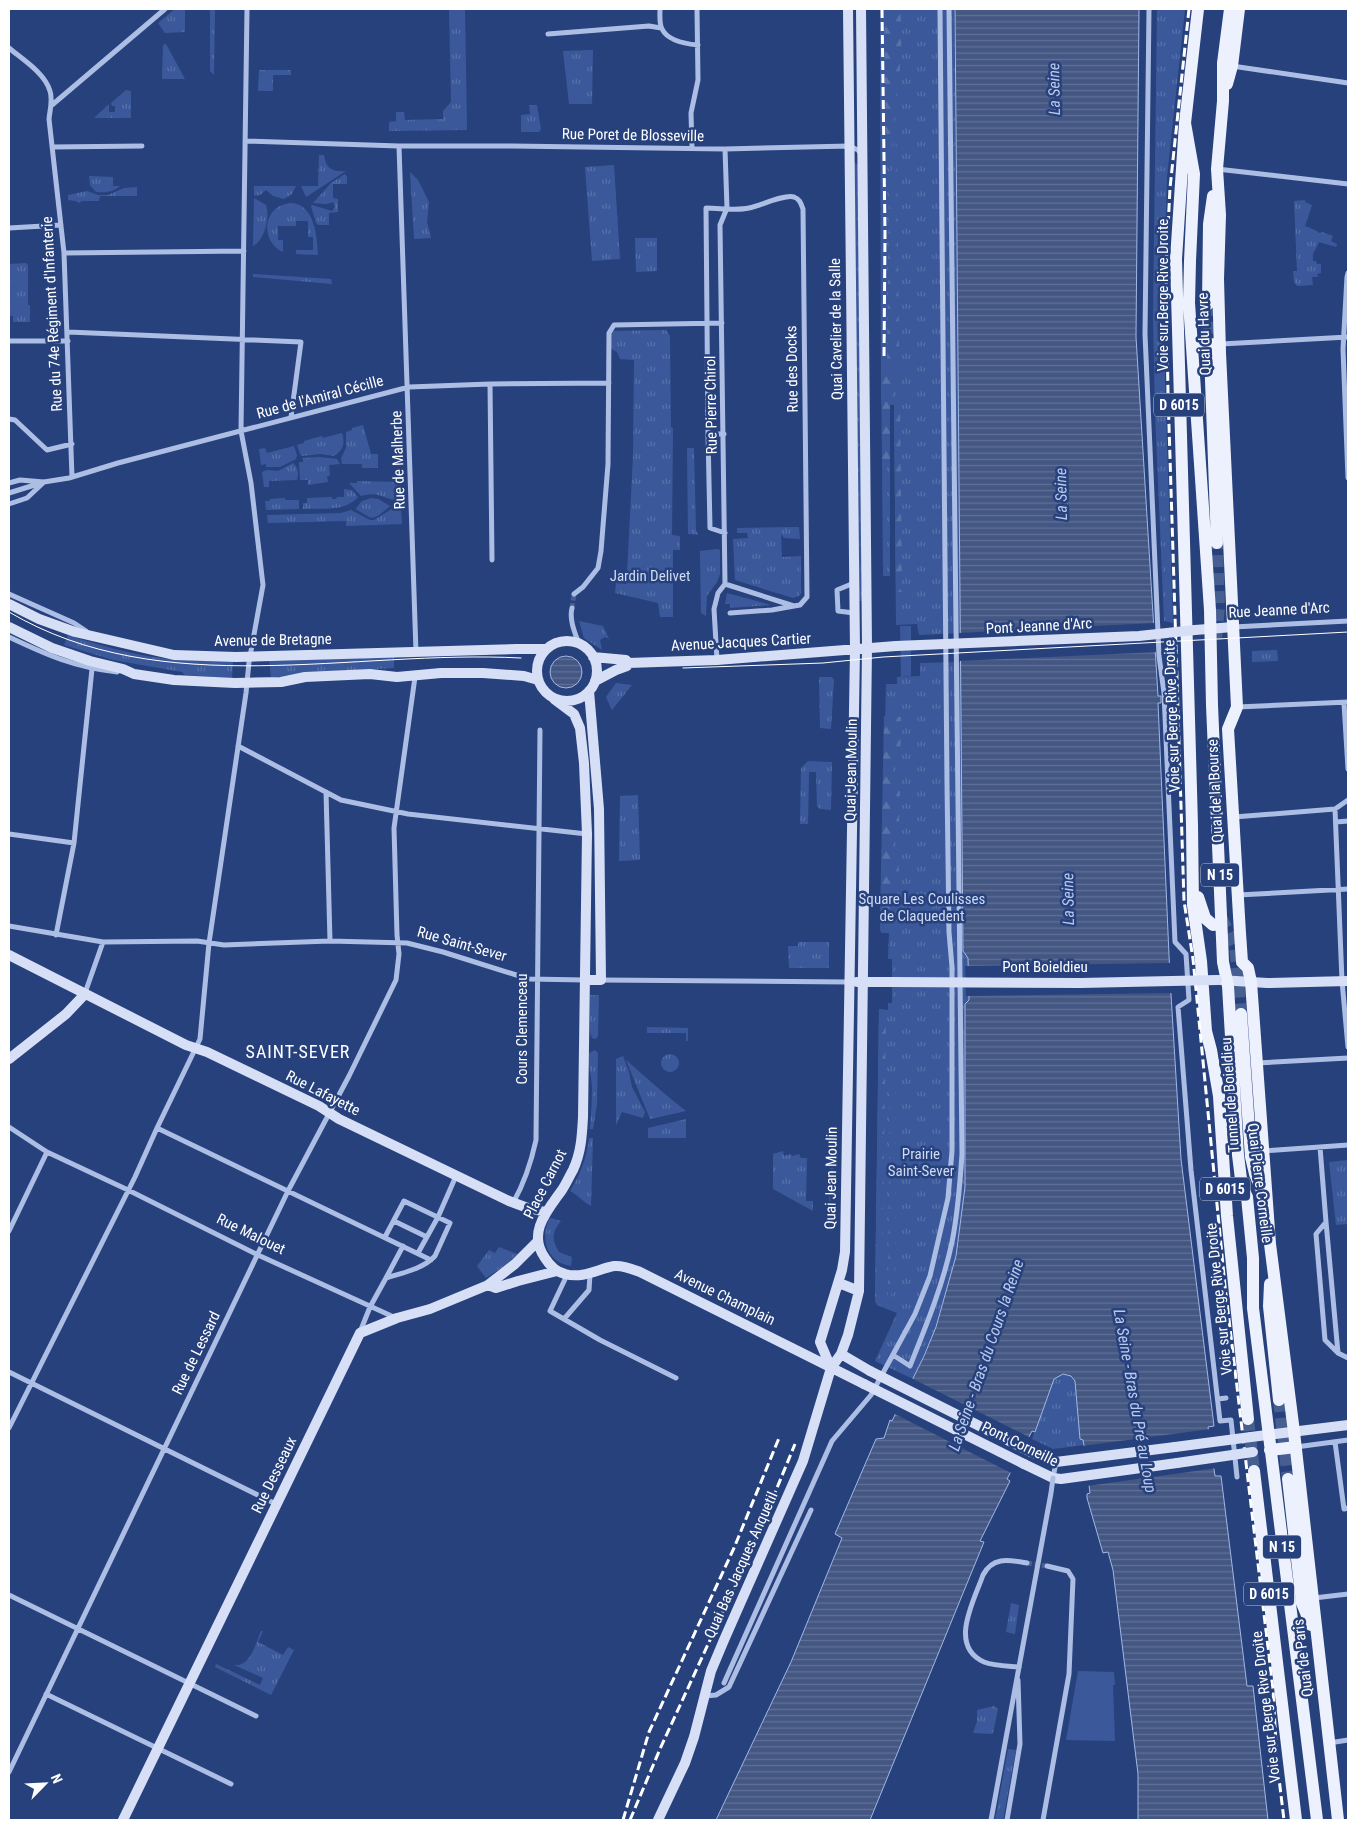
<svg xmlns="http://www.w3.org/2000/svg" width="1357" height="1829" font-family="'Roboto Condensed',sans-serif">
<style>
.grass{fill:url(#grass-tufts)}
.forest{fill:url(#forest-firs)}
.pitch{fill:#3b599a}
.water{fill:url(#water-rules);stroke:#a1b8e5}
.pier{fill:#27417d}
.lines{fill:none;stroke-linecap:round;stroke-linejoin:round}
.street-tunnel{stroke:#475e90;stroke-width:5;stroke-dasharray:5 2.5;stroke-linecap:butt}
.primary-tunnel{stroke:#475e90;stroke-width:12;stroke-dasharray:12 6;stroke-linecap:butt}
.street{stroke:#adbee5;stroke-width:5}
.secondary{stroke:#d6dff5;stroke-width:10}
.primary{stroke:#edf1fd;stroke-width:12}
.tram{stroke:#fff;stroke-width:1}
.rail{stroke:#fff;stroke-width:3;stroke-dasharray:9 4;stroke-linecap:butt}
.street-bridge{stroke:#adbee5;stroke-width:5}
.secondary-bridge{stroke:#d6dff5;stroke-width:10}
.labels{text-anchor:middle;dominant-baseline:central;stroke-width:5;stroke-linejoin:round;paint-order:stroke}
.shield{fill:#27417d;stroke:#bec6d8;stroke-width:1}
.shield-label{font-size:14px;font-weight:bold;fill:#fff}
.street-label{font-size:15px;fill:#fff;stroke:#27417d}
.park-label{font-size:15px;fill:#cfdbf4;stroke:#27417d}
.water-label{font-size:16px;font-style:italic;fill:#b8c9ec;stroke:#27417d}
.quarter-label{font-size:18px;letter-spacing:1px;fill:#fff;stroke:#27417d}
</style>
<defs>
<pattern id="grass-tufts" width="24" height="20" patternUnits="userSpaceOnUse" patternTransform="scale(1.25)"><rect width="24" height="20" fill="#3b599a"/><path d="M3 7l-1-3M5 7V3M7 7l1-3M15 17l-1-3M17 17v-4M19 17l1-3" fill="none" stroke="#5872a9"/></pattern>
<pattern id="forest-firs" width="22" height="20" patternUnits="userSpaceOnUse" patternTransform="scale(1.25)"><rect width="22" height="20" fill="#3b599a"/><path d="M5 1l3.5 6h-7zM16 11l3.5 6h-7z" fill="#5872a9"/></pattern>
<pattern id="water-rules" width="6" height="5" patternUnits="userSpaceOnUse" patternTransform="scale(1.25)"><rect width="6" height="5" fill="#445783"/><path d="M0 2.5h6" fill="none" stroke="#607096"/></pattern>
</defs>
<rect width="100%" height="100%" fill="#27417d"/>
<path class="grass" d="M175,9H185V32L165,33L158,23Z
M210,9H215L214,75L210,71Z
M449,9H465L467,130L389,131V122L396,121V112H404L405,120L443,119V111L451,102Z
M880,9H954L961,633L919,635L917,624L896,625L894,405L881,404V401Z
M1157,9H1185L1167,177L1163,322L1173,623L1164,621L1155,413L1153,317Z
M165,44H166L185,79H162L163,45Z
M593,50L592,104H569L563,51Z
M259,70H291V75H273V91H258Z
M126,90L131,91V118H94L109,104V112H115V106H112L111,103Z
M529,105H537L541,129L539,132H521V115L530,114Z
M319,155H324C326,169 332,172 346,171L306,197L301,186H318Z
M854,163L858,164L862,601H859Z
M614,165L620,259L592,261L585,167Z
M410,172L418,180L429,202L427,222L431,238L414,239Z
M345,174L347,177V184H333V198L338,199V212L329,213V225H318L316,223L311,206L312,205L332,211L335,207L333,202L327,204L313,203L331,183Z
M89,176L113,177V186H120C114,192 104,193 96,192L90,185Z
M254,186H296L292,194L284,199L273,196L266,190L260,195L254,196Z
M137,187V196H100L99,201H82L79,203L76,201L68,200V195L87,191L98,195H108L124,188Z
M254,198L266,205C270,218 265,239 253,246Z
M1305,200V202L1312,205L1305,226L1317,231L1319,233L1322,232L1333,236L1331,241L1337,244L1336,247L1319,242L1313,254V261H1316L1317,264H1321V273L1317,274L1318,277H1312L1313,285L1297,286L1294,282L1293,271H1297L1294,201Z
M291,203C315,204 317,237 318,255L296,254V250H313V237H308V221H296V226H278V240H283V252C259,241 263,205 291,203Z
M635,238H657V271L636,272Z
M26,263L28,265V305H30V322H13V316H9V264Z
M253,274L331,279L332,284L253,277Z
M666,330L670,336L671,427L673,428L672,535L680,536V550H673V617H660L658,603L615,593L616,583L626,584L627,574L633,456L634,360L620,359L617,352L610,348L609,331Z
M363,425L371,454H378V468H362V464H342L341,458L346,448V432L352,430V428Z
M342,433C345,443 344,450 334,456L320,454L302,456L300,454L297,445L304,443V441L322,436L323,438Z
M294,446L297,455L296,459L280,467H266V464L261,465L259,449L265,448L267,453Z
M687,448H694L696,531L699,535L716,536L688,534Z
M319,457L337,459L340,464L329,465L330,476H327L328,482L308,485V480H300L299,462H303V458Z
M890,461V576H883L882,462Z
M293,463C298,467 299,474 297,480L269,481V487H264L262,472L267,470L278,471Z
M357,481L400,482L401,500C384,501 381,490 361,496L349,483H357Z
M344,489L352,490L358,497C345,512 322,508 303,509V503H307V498L332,497V499H336L337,497H344Z
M285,498V500H299V509L266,510L265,501H269L270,499Z
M371,498L378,499L390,506L378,516L371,518L357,510L356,508L362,501Z
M395,507H401L402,524L346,526V521L268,523L267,515L341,513L351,510L370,520H374Z
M799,527L800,539L784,538L781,534L782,557L801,556V593L799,596L793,598L735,580L733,539L748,538L747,533H737V528Z
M718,549L720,550V574L717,582L707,596L706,616L701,613L700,551Z
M727,593L771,605L730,608V604H725Z
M579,621L603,626L609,639L605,637L600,640L602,650L584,638Z
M68,635C105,647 143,658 182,660C199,661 216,660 233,660L232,678L185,675L182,672L113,660L64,645Z
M1277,650L1278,661L1252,662V651Z
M394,656V668L301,673L271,678L269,659L281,661Z
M962,662L963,951L968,958L969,1000L965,1004V1187L956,1256L936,1327L913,1379L875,1361L897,1313L877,1305L875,1300L879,1009L888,1010V1003H892V959H888L889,933H881L880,928L886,684H897V677L920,676V663Z
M819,677H832L834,680L831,729L820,728Z
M616,683L632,685L612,710L606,697Z
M808,761L832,762L831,810L820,809L817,806L816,772H809L808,824H800L801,768Z
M638,795L640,860L619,861L620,796Z
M798,942H829V968H789L788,946H798Z
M590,995H599L598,1036L596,1039L592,1038L590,1033Z
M647,1027L688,1028V1041H686V1033H647Z
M595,1050L598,1053L597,1104L593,1129H590C591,1115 592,1102 592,1089C592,1076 587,1066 589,1053Z
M661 1063a9 9 0 1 1 18 0a9 9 0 1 1-18 0Z
M623,1056L629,1072L632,1087L645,1112L643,1118L622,1112L616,1125V1059Z
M626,1060C646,1077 665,1095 686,1111L650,1119Z
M686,1119V1138H648V1128Z
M830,1126H834L833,1224L829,1222Z
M589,1138H593L591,1206C583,1202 578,1195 570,1191C580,1175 587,1157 589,1138Z
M783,1151L784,1156L790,1154L792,1156L799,1154L801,1158H807L806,1201H813V1211L773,1189V1154Z
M1348,1160V1224L1336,1225L1329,1162Z
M551,1218L561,1221C552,1233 551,1238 559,1252L572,1257L571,1266C547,1263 540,1239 549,1219Z
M499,1247L517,1254L506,1265L486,1278L477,1266L489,1250L495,1253Z
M1063,1374L1071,1376L1075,1381L1080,1439L1083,1440L1084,1445L1053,1449L1032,1439L1052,1382L1056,1376Z
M1011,1603L1019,1605L1015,1634L1006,1632Z
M261,1631H263L258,1642L283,1655L288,1647L294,1650L271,1695L215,1667L216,1664L260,1685L263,1678L234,1665C251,1667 255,1644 261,1631Z
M994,1706L998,1709L993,1733L992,1734L973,1733L977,1721V1710Z
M1008,1749L1016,1750L1003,1820H995Z"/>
<path class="forest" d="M884,9H900C905,56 895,103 891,150H886Z
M895,138L897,139L899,352L890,407V461L882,462L881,373H887L889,194Z
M894,404H900L902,592H896Z
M884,716L901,717L900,764H893L892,791H900L899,825H893L892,853L899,854L898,921H880Z
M879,1009L886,1010L882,1286L881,1296L877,1305L875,1300Z
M890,1073H895V1265L891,1298L888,1297Z"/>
<path class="pitch" d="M900,626H911V676L901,677Z
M1078,1671L1114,1672L1115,1685H1113L1115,1741L1066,1740Z"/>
<path class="water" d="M955,9H1139L1136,337L1158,696H1161V703H1158L1170,978L1181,1159L1214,1426L1208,1427L1215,1476H1221L1247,1686H1253L1268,1820H1138V1774L1113,1570L1108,1552L1103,1553L1087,1498V1494L1090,1493L1084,1445L1083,1440L1080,1439L1075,1381L1071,1376L1063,1374L1054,1379L1035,1432L1032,1431L1007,1479L1010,1481L980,1541L984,1542L870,1820H716L791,1662L842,1538L835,1534L876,1439L884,1438L890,1420L892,1421L924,1356L936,1327L956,1256L965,1187V1004L969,1000L968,958L963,951Z
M550 672a16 16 0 1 1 32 0a16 16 0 1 1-32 0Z"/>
<path class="pier" d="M1155,623L1157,652L959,661V633Z
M1172,963L1174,993L966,996L965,966Z
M911,1378L1031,1438L1013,1474L893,1413Z
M1211,1429L1217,1468L1087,1486L1082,1446Z"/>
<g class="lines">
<path class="street-tunnel" d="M572,608L574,594
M1027,1563L1047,1566"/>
<path class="primary-tunnel" d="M1208,304L1210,353
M1216,639L1219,606L1217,543
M1221,917L1235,945L1241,1014
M1279,1400L1288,1479
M1248,1419L1254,1471"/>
<path class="street" d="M660,9C660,15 659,24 662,29C668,41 686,44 698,45
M1149,9L1145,334L1159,656L1164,693L1175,942L1186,954L1189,1000L1178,1007L1191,1170L1220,1421L1231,1420L1237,1477
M548,34L649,26L661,28
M9,48C22,59 45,73 50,91C53,100 50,109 49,119L64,253L72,477
M1232,66L1348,83
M52,105L165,9
M245,141L399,146H512L725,149L849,146L858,150L861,154
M399,146L416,652
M52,147L142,146
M692,148L691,113L698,80L697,9
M1217,169L1348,184
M9,228L61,225
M64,253L244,251
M1348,273L1347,277L1343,349L1348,478
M68,332L301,342L291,417
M9,341H68
M1221,344L1348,337
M490,384L492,560
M9,419L15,420L47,450L72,444
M708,434L710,528L725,533
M724,434H708L706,208C720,208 736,211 749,208C760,206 784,194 794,197C800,199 801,204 803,209L807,597L800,605L794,606L725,584
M9,483L20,480L44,482L69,478L118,463L409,387L490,384L609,383
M9,493L41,483
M9,504L27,498L44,482
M854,583L837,590L838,611L854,613
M9,594L74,623L86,631
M574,594L583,587L598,568L601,551L608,464L609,333L614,325L722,323
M572,608C569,620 575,633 579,644
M730,613L772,610L794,606
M1233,627L1348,621
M9,637C47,655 74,667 117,672
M717,660L714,609L718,593L725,584L720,225L727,208L725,149
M1344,703L1348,769
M1237,707L1348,702
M238,746L341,800L408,814L587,834
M326,792L330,941
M1335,809L1342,981L1348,1047
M1234,817L1335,809L1348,800
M1336,822L1348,821
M9,834L74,843
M1238,895L1348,889
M9,926L103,942L197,941L224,945L330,941L407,943L443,952L529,979L585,980
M56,935L74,843L92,669
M601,980L849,982
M85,993L103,942
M1257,1063L1348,1058
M9,1127L47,1152L128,1190L258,1255L396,1318
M157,1128L431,1260
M1320,1147L1326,1222
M1263,1151L1348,1145
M513,1203C525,1182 531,1163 536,1140L540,730
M394,1221L427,1237
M9,1231L47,1152
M418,1253L438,1217L456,1176
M567,1275L550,1311L600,1340L676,1378
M386,1278L403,1246
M564,1319L589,1290L590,1274
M360,1332L370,1307L386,1278C402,1273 423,1269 435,1256L450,1223L404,1201L385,1237
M1338,1353L1326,1222L1316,1234L1325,1340L1338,1353L1348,1358
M893,1355L910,1366C926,1326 943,1285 952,1242C958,1213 960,1184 962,1154L949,9
M9,1372L276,1504
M1218,1399L1226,1398
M9,1428L135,1177L157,1128L200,1039L209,943L246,693L249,662L263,585L251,483L241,431L247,9
M1335,1442L1344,1509L1348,1508
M1296,1447L1348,1440
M1053,1478L1056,1462
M9,1595L256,1716
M1314,1598L1348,1594
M724,1683L832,1441L871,1395L915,1314L930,1276L948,1198L952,1151V967L949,932L947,783L940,9
M46,1694L231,1784
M705,1696L716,1695L729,1687L811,1510
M1329,1743L1348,1740
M9,1772L288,1191L349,1076L396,980L399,954L397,935L394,828L415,677
M991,1820L1019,1667C1008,1666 994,1666 984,1662C948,1646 974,1601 983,1575C993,1556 1009,1560 1027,1563
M1007,1820L1020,1744L1018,1680
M1043,1820L1069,1674L1073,1579L1068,1571L1047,1566"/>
<path class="secondary" d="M9,604L39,619L75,632L174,655L236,657L517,649H546
M9,627L52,648L90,661L123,669L134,674L174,680L235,683L281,682L305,677L370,674L397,677L441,673H483L524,676L538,680
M1195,630L1233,627
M537 671a30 30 0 1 1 60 0a30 30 0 1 1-60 0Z
M593,657L626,660L628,663
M595,681L616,670L627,666L628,663L717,660L896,646
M554,699L574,714L580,728L584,763L587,834L583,1117C582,1136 581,1153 573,1170C569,1177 566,1184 562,1190C547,1211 527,1233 545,1258C550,1266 556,1272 565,1274C583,1279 598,1269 614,1266C623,1265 632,1269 640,1272L864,1384
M9,955L186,1045L207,1052L319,1106L339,1119L509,1201L525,1207L545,1212
M586,980H601L599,809L589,691
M1220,980L1267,983L1348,981
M857,982H892
M9,1059L66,1014L85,994
M839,1283L859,1291
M488,1285L496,1288L518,1281L557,1271
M841,1354L870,1371
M831,1368L820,1342L842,1270L845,1252L855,650L848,9
M1251,1437L1348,1425
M1031,1452L1056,1462L1175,1447
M1024,1464L1053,1478L1061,1479L1177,1463
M123,1820L360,1333L397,1318L430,1309L488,1285L515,1264L537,1242
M658,1820L685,1763L694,1737L711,1671L724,1640L803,1461L831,1368L841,1354L848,1335L859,1291L867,648L861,9"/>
<path class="primary" d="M1198,9L1185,123L1176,259L1192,825L1193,905L1201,961L1206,1031L1211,1050L1219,1096L1227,1216L1248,1419
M1230,9L1223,63V101L1217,169L1220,215L1218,279L1220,353L1237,707L1228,729L1240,933L1242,962L1248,968L1251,982L1270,1244L1294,1432L1338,1820
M1227,84L1232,66L1239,9
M1185,123L1194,174L1190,261L1189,303L1210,610L1212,705L1223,962L1228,986L1238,1155L1242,1187L1247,1197L1253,1258V1308L1317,1820
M1208,304L1209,224L1213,196
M1193,345L1220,344
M1210,353L1217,543
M1198,897L1205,918L1213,925
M1241,1014L1251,1157L1255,1174L1262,1191
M1270,1284L1269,1306L1279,1400
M1270,1450L1296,1447
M1254,1471L1296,1820
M1288,1479L1302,1603L1311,1625"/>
<path class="tram" d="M9,612C163,703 352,649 521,658
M683,668L823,663L883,657L1348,632"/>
<path class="rail" d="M882,9L885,233L884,358
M1189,9L1170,188L1166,269L1168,394L1184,901L1193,959L1225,1286L1273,1690L1277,1762L1284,1820
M623,1820L649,1732L734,1548L779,1438
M630,1820L660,1749L754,1544L795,1444"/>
<path class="street-bridge" d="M1019,1667L1051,1493L1053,1478"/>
<path class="secondary-bridge" d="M896,646L1139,636L1195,630
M892,982L1081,983L1217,980
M870,1371L1031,1452
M864,1384L1024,1464
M1175,1447L1251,1437
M1177,1463L1253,1452"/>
</g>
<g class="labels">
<g class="shield">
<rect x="1154" y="393.5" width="50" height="23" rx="4"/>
<rect x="1201" y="863.5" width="38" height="23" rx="4"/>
<rect x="1200" y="1177.5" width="50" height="23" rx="4"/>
<rect x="1263" y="1535.5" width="38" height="23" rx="4"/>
<rect x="1244" y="1582.5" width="50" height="23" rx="4"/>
</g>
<g class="shield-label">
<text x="1179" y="405">D 6015</text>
<text x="1220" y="875">N 15</text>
<text x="1225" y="1189">D 6015</text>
<text x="1282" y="1547">N 15</text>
<text x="1269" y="1594">D 6015</text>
</g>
<g class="street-label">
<text transform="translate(633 135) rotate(1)">Rue Poret de Blosseville</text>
<text transform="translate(1163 295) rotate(-90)">Voie sur Berge Rive Droite</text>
<text transform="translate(52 314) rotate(-93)">Rue du 74e Régiment d'Infanterie</text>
<text transform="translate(836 329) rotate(-91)">Quai Cavelier de la Salle</text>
<text transform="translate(1204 334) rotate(-92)">Quai du Havre</text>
<text transform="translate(792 369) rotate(-91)">Rue des Docks</text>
<text transform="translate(320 397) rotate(-15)">Rue de l'Amiral Cécille</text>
<text transform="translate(711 405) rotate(-91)">Rue Pierre Chirol</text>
<text transform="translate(398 460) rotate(-92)">Rue de Malherbe</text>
<text transform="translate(1279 610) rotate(-3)">Rue Jeanne d'Arc</text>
<text transform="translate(1039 626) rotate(-3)">Pont Jeanne d'Arc</text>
<text transform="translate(273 640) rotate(-1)">Avenue de Bretagne</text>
<text transform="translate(741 642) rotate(-3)">Avenue Jacques Cartier</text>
<text transform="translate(1172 716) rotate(-92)">Voie sur Berge Rive Droite</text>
<text transform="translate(851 770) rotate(-89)">Quai Jean Moulin</text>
<text transform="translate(1215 791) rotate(-93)">Quai de la Bourse</text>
<text transform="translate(462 944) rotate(16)">Rue Saint-Sever</text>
<text x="1045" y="967">Pont Boieldieu</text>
<text transform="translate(522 1029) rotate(-90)">Cours Clemenceau</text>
<text transform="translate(323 1093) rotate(27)">Rue Lafayette</text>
<text transform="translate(1230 1095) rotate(-94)">Tunnel de Boieldieu</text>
<text transform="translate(831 1178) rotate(-89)">Quai Jean Moulin</text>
<text transform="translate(1260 1183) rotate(83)">Quai Pierre Corneille</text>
<text transform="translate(545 1184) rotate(-63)">Place Carnot</text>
<text transform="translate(251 1234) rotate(26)">Rue Malouet</text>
<text transform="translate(725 1297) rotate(26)">Avenue Champlain</text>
<text transform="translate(1219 1299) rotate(-96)">Voie sur Berge Rive Droite</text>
<text transform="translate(196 1353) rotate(-64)">Rue de Lessard</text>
<text transform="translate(1020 1444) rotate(26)">Pont Corneille</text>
<text transform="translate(274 1475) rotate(-64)">Rue Desseaux</text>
<text transform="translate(741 1565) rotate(-66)">Quai Bas Jacques Anquetil</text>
<text transform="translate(1303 1658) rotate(-97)">Quai de Paris</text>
<text transform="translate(1266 1707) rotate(-97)">Voie sur Berge Rive Droite</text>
</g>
<g class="park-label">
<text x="650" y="576">Jardin Delivet</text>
<text x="922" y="899">Square Les Coulisses<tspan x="922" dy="17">de Claquedent</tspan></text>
<text x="921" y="1154">Prairie<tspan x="921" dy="17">Saint-Sever</tspan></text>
</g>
<g class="water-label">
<text transform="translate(1054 89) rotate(-91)">La Seine</text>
<text transform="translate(1061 494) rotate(-91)">La Seine</text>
<text transform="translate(1068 899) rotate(-91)">La Seine</text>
<text transform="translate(986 1355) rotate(-71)">La Seine - Bras du Cours la Reine</text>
<text transform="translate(1135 1401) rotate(80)">La Seine - Bras du Pré au Loup</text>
</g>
<g class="quarter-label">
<text x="298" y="1051">SAINT-SEVER</text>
</g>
</g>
<rect width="1357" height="1829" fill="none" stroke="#ffffff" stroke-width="20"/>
<g transform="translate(45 1784) rotate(66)" stroke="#27417d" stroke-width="4" paint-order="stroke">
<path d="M0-4L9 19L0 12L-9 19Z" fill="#ffffff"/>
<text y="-8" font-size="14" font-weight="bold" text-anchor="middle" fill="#ffffff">N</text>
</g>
</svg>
